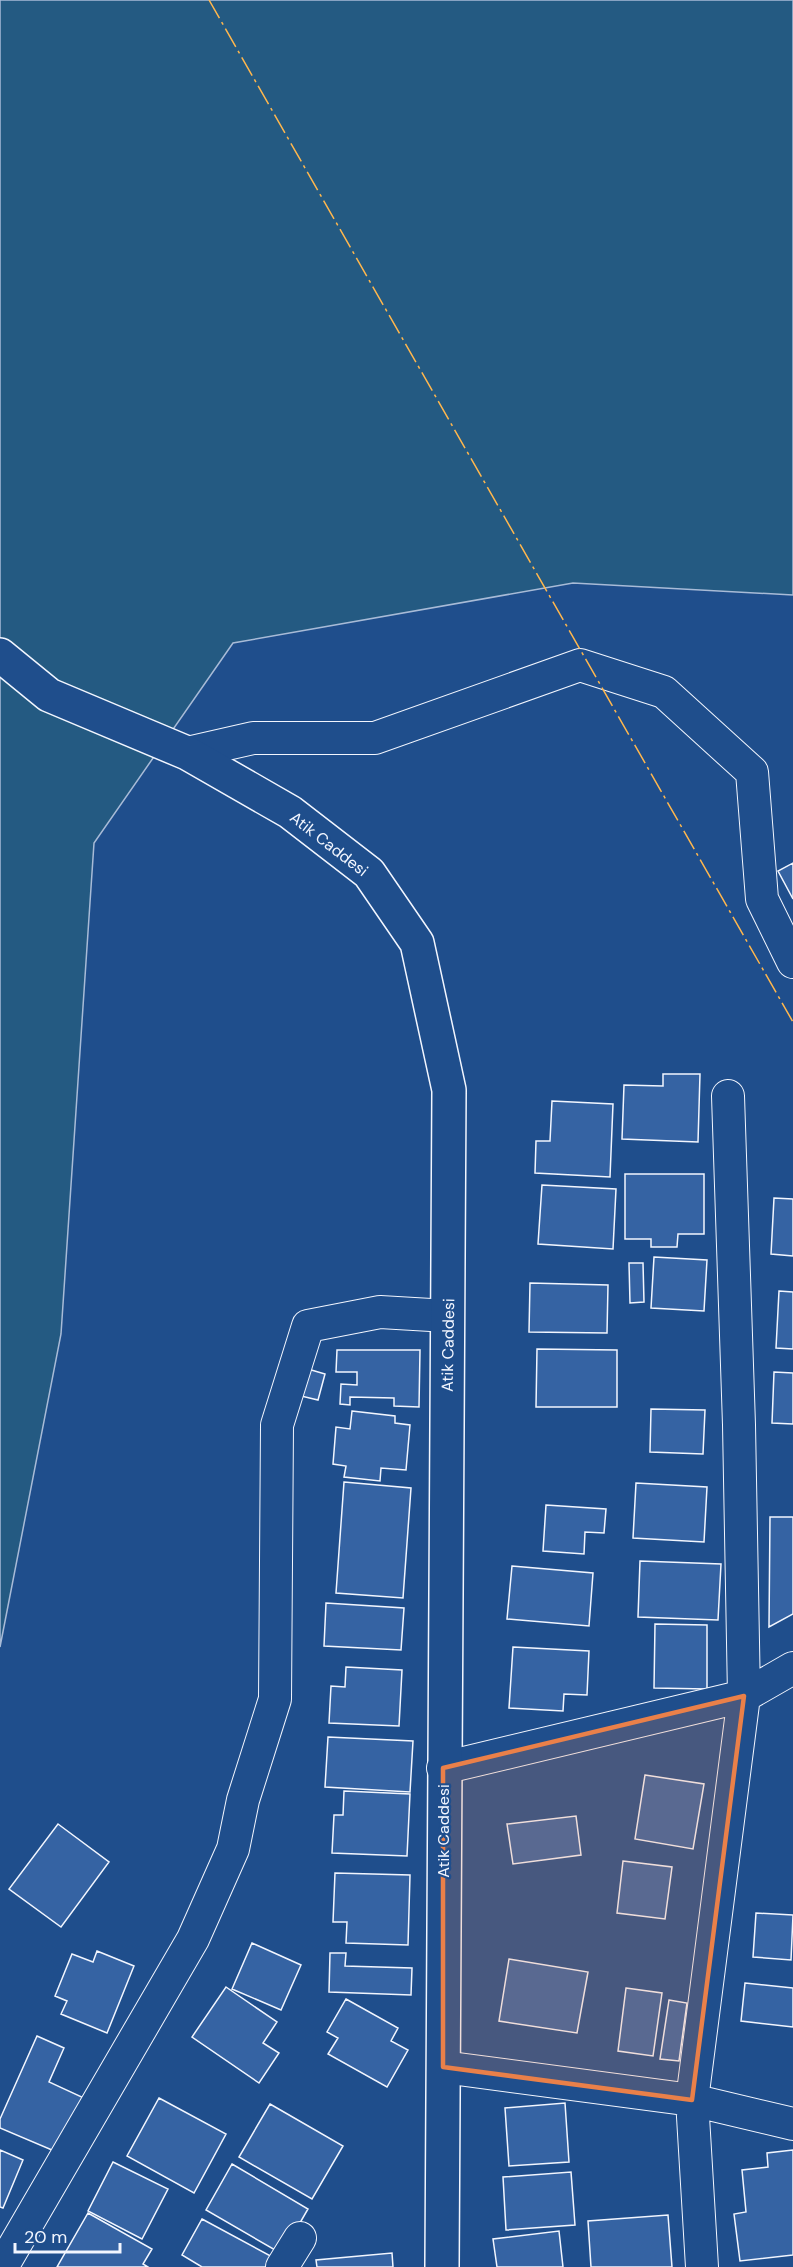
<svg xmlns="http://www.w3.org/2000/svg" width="793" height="2267" font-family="'DM Sans',sans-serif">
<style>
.green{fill:#245a82;stroke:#a8bbd7;stroke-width:1.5}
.building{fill:#3563a3;stroke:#f2f6ff;stroke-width:1.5}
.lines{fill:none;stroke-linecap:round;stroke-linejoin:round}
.minor-casing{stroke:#f2f6ff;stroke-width:34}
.tertiary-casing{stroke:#f2f6ff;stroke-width:36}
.minor{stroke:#1f4e8c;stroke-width:32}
.tertiary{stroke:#1f4e8c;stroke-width:33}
.power{stroke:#ffb74d;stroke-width:1.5;stroke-dasharray:21 4.5 3 4.5;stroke-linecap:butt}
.marked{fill:#ea8049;fill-opacity:0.2;stroke:#ea8049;stroke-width:4.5;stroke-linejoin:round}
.labels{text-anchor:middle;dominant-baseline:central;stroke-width:4.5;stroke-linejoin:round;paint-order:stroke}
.street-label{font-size:16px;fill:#f2f6ff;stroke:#1f4e8c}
</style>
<rect width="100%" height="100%" fill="#1f4e8c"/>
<path class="green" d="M0,0H793V595L573,583L233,643L94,843L61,1334L0,1647Z"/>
<path class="building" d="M793,863V899L778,871Z
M663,1074H700L698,1142L622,1139L624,1085L663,1086Z
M552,1101L613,1104L610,1177L535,1173L536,1141H550Z
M625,1174H704V1234H678L677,1247H651V1239H625Z
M542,1185L616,1189L613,1249L538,1244Z
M774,1198L793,1199V1256L771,1254Z
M654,1257L707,1260L704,1311L651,1308Z
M629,1263H643L644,1302L630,1303Z
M530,1283L608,1285L607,1333L529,1332Z
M779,1291L793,1292V1349L776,1348Z
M537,1349L617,1350V1407H536Z
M337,1350H420L419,1407L394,1406V1398L350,1397V1405L340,1404L341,1384L357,1385V1372H336Z
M308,1369L325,1374L318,1400L301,1396Z
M774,1372L793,1373V1424L772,1423Z
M651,1409L705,1410L703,1454L650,1452Z
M352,1411L395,1416V1423L410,1425L406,1470L381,1468L380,1481L344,1477L346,1466L333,1464L336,1427L350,1429Z
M344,1482L411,1488L403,1598L336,1593Z
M636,1483L707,1487L704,1542L633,1538Z
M546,1505L606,1509L604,1533L585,1532L584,1554L543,1551Z
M770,1517H793V1614L769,1627Z
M640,1561L721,1564L718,1620L638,1617Z
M512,1566L593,1573L589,1626L507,1619Z
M326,1603L404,1608L401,1650L324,1646Z
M655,1624L707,1625V1689L654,1688Z
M513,1647L589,1651L587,1695L564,1694L563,1711L509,1708Z
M346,1667L402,1670L399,1726L329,1723L331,1686L345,1687Z
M328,1737L413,1741L410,1792L325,1787Z
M645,1775L704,1784L693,1849L635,1839Z
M344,1791L410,1794L407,1856L332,1853L334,1815H343Z
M576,1816L581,1855L513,1864L507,1824Z
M58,1824L109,1862L61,1927L9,1889Z
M623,1861L672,1867L665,1919L617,1913Z
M335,1873L410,1875L408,1945L346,1943L347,1922H333Z
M756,1913L793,1915L791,1960L753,1957Z
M252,1943L301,1965L281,2010L232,1989Z
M97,1951L134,1966L107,2033L61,2014L67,2001L55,1996L72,1954L93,1962Z
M330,1953H346L345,1966L412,1968L411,1995L329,1992Z
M509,1959L588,1972L577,2033L499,2021Z
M745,1983L793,1988V2027L741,2021Z
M226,1987L277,2022L263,2043L279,2053L259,2083L192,2037Z
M626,1988L662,1993L653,2056L618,2051Z
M346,1999L398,2028L391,2041L408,2050L387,2087L328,2054L338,2038L327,2032Z
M669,2000L687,2003L679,2061L660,2059Z
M37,2036L64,2048L49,2082L84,2098L59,2153L0,2128V2119Z
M159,2098L226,2134L194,2193L127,2156Z
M565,2103L569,2162L509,2166L505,2108Z
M270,2104L343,2146L312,2199L239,2157Z
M0,2150L23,2160L3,2208L0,2207Z
M793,2150V2255L740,2261L734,2214L746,2212L742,2170L768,2167L767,2153Z
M113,2162L168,2189L142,2239L88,2211Z
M232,2164L308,2209L282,2254L206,2210Z
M571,2172L575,2225L506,2230L503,2177Z
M88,2213L152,2249L143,2264L148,2267H57Z
M668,2215L672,2267H591L588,2221Z
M202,2219L278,2260L274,2267H202L182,2255Z
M559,2231L563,2267H497L493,2239Z
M392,2253L393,2267H317L316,2260Z"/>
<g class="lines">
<defs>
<path id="minor" d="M187,753L253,738H375L580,665L664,692L752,772L762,899L793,962
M443,1768L744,1696L793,1668
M443,2067L692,2100L793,2124
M2,2267L193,1939L233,1849L243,1800L275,1699L277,1425L308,1326L380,1312L448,1316
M282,2267L300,2238
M702,2267L692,2100L744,1696L739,1425L728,1096"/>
<path id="tertiary" d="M0,655L49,695L187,753L290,812L369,873L417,943L449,1090L442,2267"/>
</defs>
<use href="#minor" class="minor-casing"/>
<use href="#tertiary" class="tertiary-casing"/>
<use href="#minor" class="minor"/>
<use href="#tertiary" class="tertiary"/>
<path class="power" d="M209,0L793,1022"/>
</g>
<path class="marked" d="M744,1696L692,2100L443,2067V1768Z"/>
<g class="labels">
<g class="street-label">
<text transform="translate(329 844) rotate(38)">Atik Caddesi</text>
<text transform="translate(448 1345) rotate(-89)">Atik Caddesi</text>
<text transform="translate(443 1831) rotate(-90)">Atik Caddesi</text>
</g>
</g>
<path d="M15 2243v9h105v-9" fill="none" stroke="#f2f6ff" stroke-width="3"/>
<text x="24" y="2243" font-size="18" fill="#f2f6ff" stroke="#1f4e8c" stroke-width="4.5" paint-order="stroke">20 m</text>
</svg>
